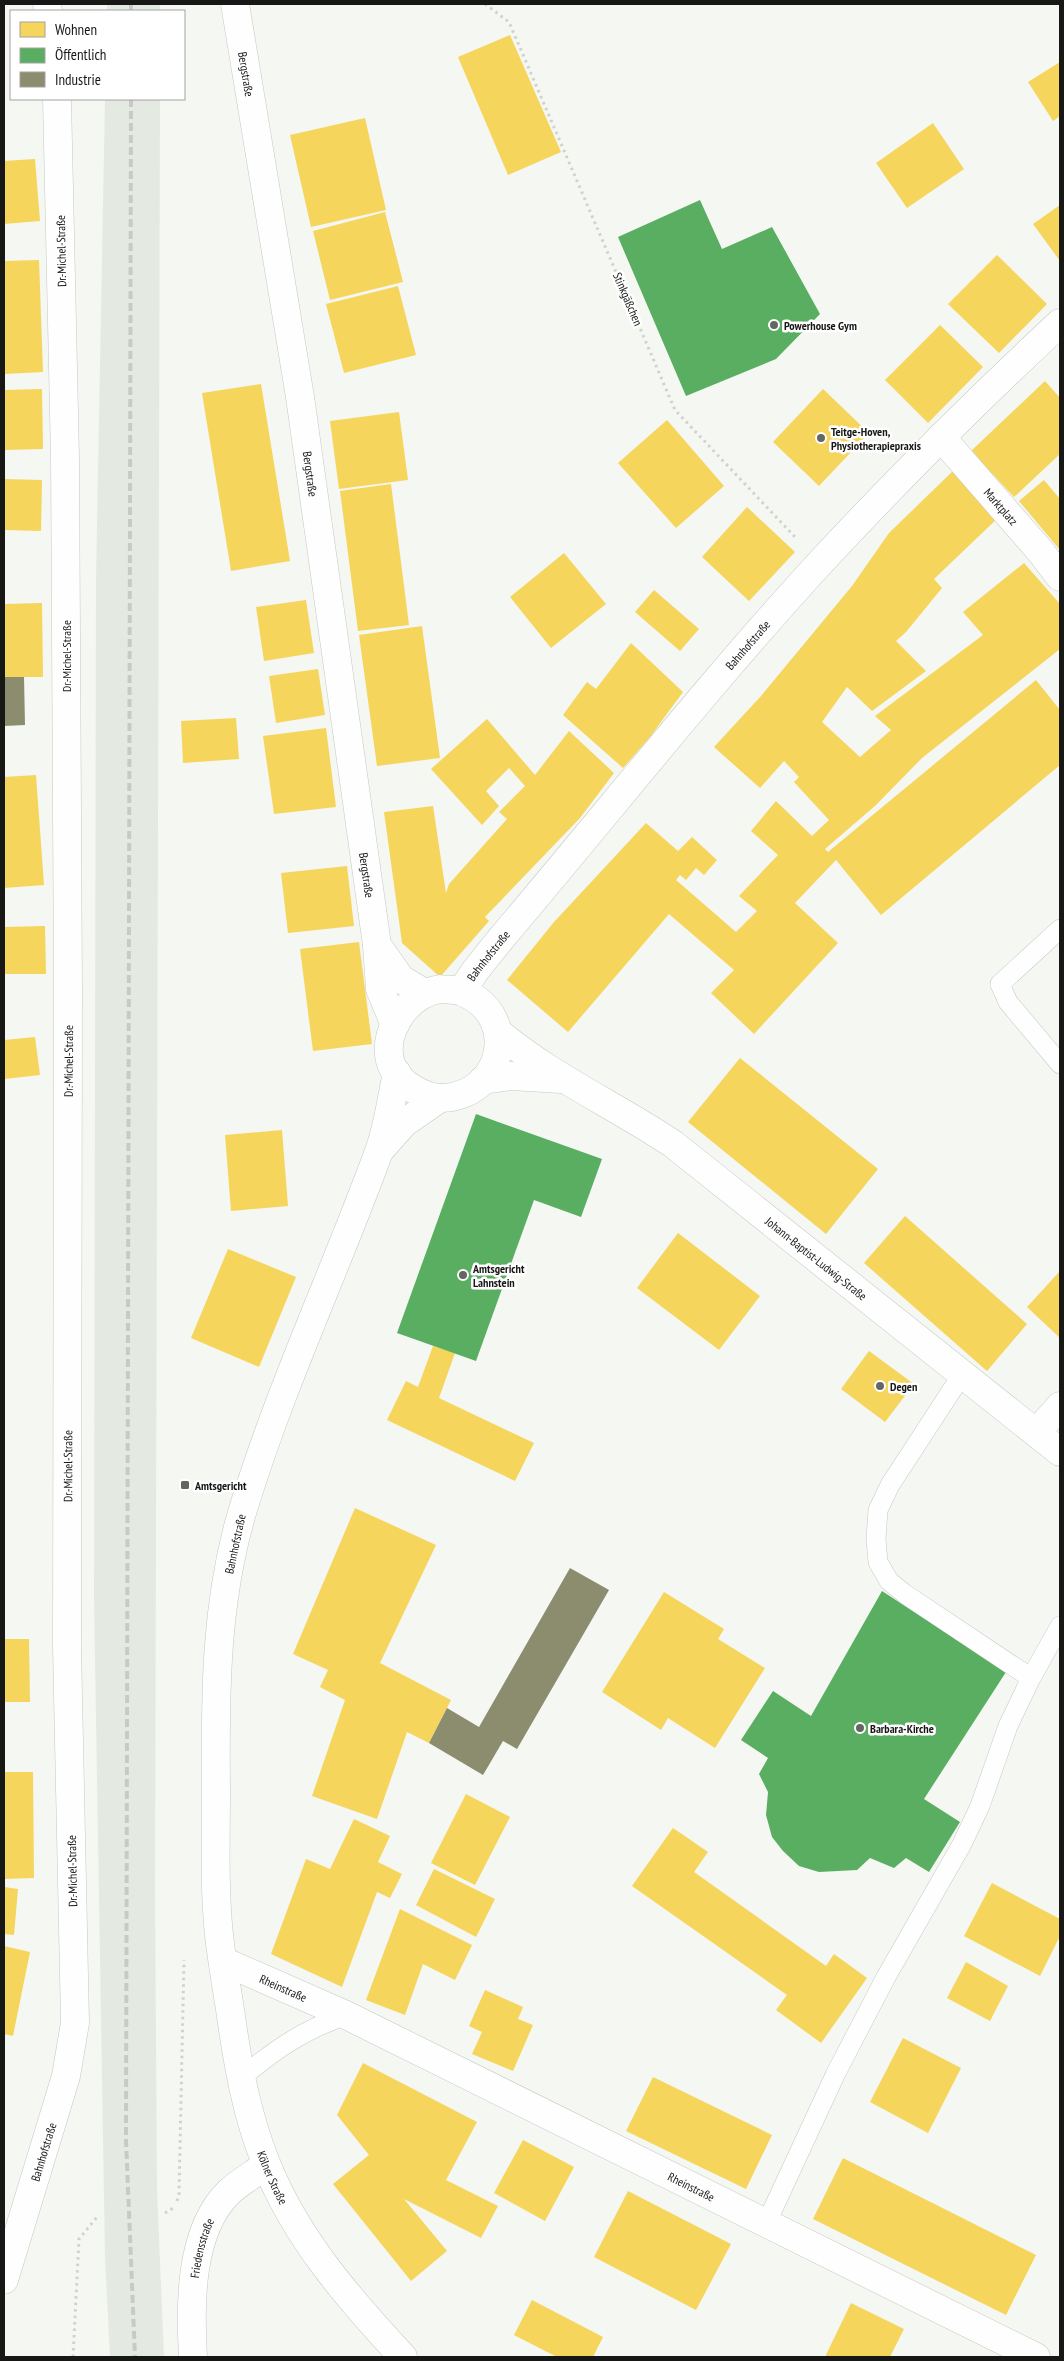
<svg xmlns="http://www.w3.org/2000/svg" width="1064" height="2361" font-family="'PT Sans Narrow',sans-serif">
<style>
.built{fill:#e4eae1}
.homes{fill:#f6d55c}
.public{fill:#5aae61}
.industry{fill:#8c8c6e}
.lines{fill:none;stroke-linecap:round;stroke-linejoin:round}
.lane-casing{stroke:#c5c8c4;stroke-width:20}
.street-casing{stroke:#c5c8c4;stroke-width:29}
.secondary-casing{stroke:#c5c8c4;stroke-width:29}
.path{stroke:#d1d2d0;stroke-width:3;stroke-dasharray:2.5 4;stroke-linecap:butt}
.lane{stroke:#fdfefd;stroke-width:19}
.street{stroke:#fdfefd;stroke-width:28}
.secondary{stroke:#fdfefd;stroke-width:28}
.rail{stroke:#c9cac8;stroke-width:4;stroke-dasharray:8 4;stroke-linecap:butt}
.poi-dot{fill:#646663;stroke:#fff;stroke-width:2}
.labels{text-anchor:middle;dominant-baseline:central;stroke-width:5;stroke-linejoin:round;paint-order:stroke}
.street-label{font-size:12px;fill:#171816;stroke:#fff}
.poi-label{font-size:12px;font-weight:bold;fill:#171816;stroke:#fff;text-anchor:start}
</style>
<rect width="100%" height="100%" fill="#f4f7f2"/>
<path class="built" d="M107,4H160V11H107Z
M105,99H160L155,1891L157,2190L164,2357H110L105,2257L94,1598L96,580Z"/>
<path class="homes" d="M510,35L561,152L508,175L458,57Z
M1060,62V116L1053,121L1028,82Z
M365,118L386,210L311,227L290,135Z
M933,123L964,169L907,208L876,163Z
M35,159L40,221L4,224V161Z
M1060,205V261L1033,224Z
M385,212L403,282L330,300L313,231Z
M997,255L1047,304L999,353L948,304Z
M39,260L43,372L4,374V261Z
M398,286L416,355L344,373L326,304Z
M940,325L983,367L928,423L885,380Z
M1045,381L1060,398V454L1014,497L971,451Z
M261,384L290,561L231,571L202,393Z
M42,389L43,449L4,450V390Z
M823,389L869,433L819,486L773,442Z
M399,412L408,480L339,489L330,421Z
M667,420L724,486L676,528L618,463Z
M956,468L1001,515L934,579L942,588L906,632L896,641L926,671L872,711L847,687L822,722L860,757L891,730L875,716L983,635L963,612L1024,563L1060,604V649L922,758L876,805L825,849L828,852L1036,680L1060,710V765L881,915L836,860L795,903L838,943L754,1034L711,993L734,970L669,914L568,1032L507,980L554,922L646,823L678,851L692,837L717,860L704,875L696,868L686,880L680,875L676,880L736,932L757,911L739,896L778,855L751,831L776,801L812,836L829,820L794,782L799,777L784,761L760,788L714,747L761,696L852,586L889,533Z
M4,479L42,480L41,531L4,530Z
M1044,480L1060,499V550L1019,501Z
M391,484L409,625L358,631L340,491Z
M747,507L795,552L749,601L702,557Z
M564,553L606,604L551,648L510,597Z
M654,590L699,629L680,651L635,612Z
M306,600L314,653L264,661L256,607Z
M42,603L43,677H4V604Z
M422,626L440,758L377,766L359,635Z
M631,643L683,692L650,737L623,768L563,715L587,682L596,689Z
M318,669L325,715L276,723L269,676Z
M236,718L239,759L183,763L181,721Z
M487,719L535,775L569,731L614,773L580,818L485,917L489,921L440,977L402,943L384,812L433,806L446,893L449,884L507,819L499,812L525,786L509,768L486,791L499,806L482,825L431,769Z
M326,728L336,807L274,814L263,736Z
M36,775L44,885L4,888V777Z
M347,866L354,926L288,933L281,873Z
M45,926L46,974H4V927Z
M359,942L372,1044L313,1051L300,949Z
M35,1037L40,1075L4,1079V1040Z
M740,1058L878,1169L826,1234L688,1122Z
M282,1130L288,1206L231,1211L225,1135Z
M905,1216L1027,1324L987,1371L864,1263Z
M678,1233L760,1296L719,1350L637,1288Z
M228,1249L296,1277L259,1367L191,1338Z
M1060,1271V1338L1027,1307Z
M433,1346L455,1353L439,1398L534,1443L515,1481L387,1420L406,1381L418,1387Z
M869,1351L914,1384L885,1422L841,1389Z
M355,1508L436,1545L380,1663L451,1700L429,1743L407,1732L377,1819L312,1796L345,1700L320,1687L328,1670L293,1654Z
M664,1592L724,1629L718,1639L765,1668L715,1748L668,1718L661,1730L602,1692Z
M4,1639H29L30,1702H4Z
M4,1772H33L34,1878L4,1879Z
M466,1794L510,1817L475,1885L431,1863Z
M354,1819L390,1836L378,1862L402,1874L390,1898L377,1892L342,1987L271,1954L306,1859L330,1869Z
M673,1828L708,1852L694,1872L826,1966L834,1954L867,1978L821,2043L776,2010L787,1995L632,1886Z
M434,1869L495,1899L476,1937L416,1905Z
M992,1883L1060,1919V1936L1040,1976L964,1936Z
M4,1887L18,1889L14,1935L4,1934Z
M400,1909L472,1945L455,1980L423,1964L405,2015L366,2000Z
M4,1946L30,1952L13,2036L4,2034Z
M966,1962L1008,1986L990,2021L947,1998Z
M485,1990L523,2007L518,2019L533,2025L513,2071L472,2054L482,2032L469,2026Z
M903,2038L961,2068L928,2133L870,2102Z
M363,2063L477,2122L446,2180L498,2206L481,2238L404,2199L447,2251L411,2281L333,2184L369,2155L337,2115Z
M653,2077L772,2135L746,2189L626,2131Z
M523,2140L574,2167L545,2221L494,2193Z
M843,2158L1036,2255L1006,2315L813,2219Z
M628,2191L731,2244L696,2310L594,2257Z
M532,2300L603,2337L593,2357H557L514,2335Z
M851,2303L904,2329L890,2357H825Z"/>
<path class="public" d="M700,200L722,249L772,227L820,314L776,359L686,396L618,237Z
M476,1114L602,1159L581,1217L534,1200L476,1361L397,1333Z
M882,1591L1006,1672L924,1799L960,1822L929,1872L906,1858L894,1868L870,1858L857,1870L819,1872L799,1866L783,1851L772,1837L766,1815L768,1792L759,1774L768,1758L741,1740L773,1691L811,1716Z"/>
<path class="industry" d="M4,677H24L25,725L4,726Z
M570,1568L609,1590L517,1749L503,1741L483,1775L429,1743L447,1708L479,1727Z"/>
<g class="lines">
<defs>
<path id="lane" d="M1060,929L1000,984L1008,1002L1060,1064
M963,1373L890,1485L878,1510L876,1539L878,1562L889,1581L905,1594L1031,1678
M241,2078C277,2048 302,2031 346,2015
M766,2224L836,2073L886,1977L962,1844L980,1806L1008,1726L1031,1678L1060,1626"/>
<g id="street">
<path d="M47,4L48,11"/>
<path id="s1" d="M235,4L300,397L377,945L380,989L395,1025"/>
<path id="s2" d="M941,437L1041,552L1060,577"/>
<path d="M377,945L401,979L424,993"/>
<path d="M1037,1432L1060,1406"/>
<path id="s3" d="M223,1961L346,2015L1036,2357"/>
<path id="s4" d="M4,2280L66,2076L75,2023L67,1647L68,990L65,457L57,99"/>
<path id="s5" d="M193,2357C190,2306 189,2231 229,2192C240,2182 254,2174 266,2165"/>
</g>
<g id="secondary">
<path d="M440,989C447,990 455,989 462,992C516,1012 508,1086 452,1097C427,1102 392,1083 389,1055C386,1025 410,994 440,989Z"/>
<path id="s6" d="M462,991L475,971L499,941C606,815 708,685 820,563C897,480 977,400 1060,323"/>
<path id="s7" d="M499,1033C553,1078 615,1105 673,1144L1060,1452"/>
<path id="s8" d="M397,1073C391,1100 388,1128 378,1154C335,1271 281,1386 244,1506C215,1600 215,1694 216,1791C216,1839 214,1887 219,1935C222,1962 227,1989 231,2016C238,2066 247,2116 266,2163C295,2237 349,2299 403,2357"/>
<path d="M483,1080L511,1076L561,1079"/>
<path d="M380,1150L404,1123L440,1098"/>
</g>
</defs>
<use href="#lane" class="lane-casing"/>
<use href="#street" class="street-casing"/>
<use href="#secondary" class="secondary-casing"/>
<path class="path" d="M485,4L509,22L675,410L795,537
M177,2201L179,2194L184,1960
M165,2213L175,2207
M73,2357L79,2239L97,2217"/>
<use href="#lane" class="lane"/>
<use href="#street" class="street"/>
<use href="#secondary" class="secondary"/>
<path class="rail" d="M131,4V11
M131,99L126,2140L135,2357"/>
</g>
<g class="poi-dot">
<circle cx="774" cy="325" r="5"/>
<circle cx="821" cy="438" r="5"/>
<circle cx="463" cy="1275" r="5"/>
<circle cx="880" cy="1386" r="5"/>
<rect x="180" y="1480" width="10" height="10" rx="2.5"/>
<circle cx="860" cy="1728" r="5"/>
</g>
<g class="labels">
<g class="street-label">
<text stroke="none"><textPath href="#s1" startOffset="71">Bergstraße</textPath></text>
<text transform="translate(61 251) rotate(-91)">Dr.-Michel-Straße</text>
<text transform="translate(628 299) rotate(67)">Stinkgäßchen</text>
<text stroke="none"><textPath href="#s1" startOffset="476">Bergstraße</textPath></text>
<text stroke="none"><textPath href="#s2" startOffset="92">Marktplatz</textPath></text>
<text stroke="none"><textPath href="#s6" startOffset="449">Bahnhofstraße</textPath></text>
<text transform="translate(66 656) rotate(-90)">Dr.-Michel-Straße</text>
<text stroke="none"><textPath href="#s1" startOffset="881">Bergstraße</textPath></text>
<text stroke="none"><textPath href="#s6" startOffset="44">Bahnhofstraße</textPath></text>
<text stroke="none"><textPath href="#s4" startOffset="1229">Dr.-Michel-Straße</textPath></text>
<text stroke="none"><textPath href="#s7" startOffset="390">Johann-Baptist-Ludwig-Straße</textPath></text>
<text stroke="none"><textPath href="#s4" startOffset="824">Dr.-Michel-Straße</textPath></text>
<text transform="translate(235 1544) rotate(-78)">Bahnhofstraße</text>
<text transform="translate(72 1871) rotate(-91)">Dr.-Michel-Straße</text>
<text stroke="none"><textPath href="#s3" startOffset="66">Rheinstraße</textPath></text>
<text stroke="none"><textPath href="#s4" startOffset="134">Bahnhofstraße</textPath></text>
<text stroke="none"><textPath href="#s8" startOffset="1141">Kölner Straße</textPath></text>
<text stroke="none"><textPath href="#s3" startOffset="520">Rheinstraße</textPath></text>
<text stroke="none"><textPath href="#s5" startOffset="110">Friedensstraße</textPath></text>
</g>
<g class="poi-label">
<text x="784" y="325">Powerhouse Gym</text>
<text x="831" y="431">Teitge-Hoven,<tspan x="831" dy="14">Physiotherapiepraxis</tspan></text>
<text x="473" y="1268">Amtsgericht<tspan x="473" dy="14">Lahnstein</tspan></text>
<text x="890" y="1386">Degen</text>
<text x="195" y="1485">Amtsgericht</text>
<text x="870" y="1728">Barbara-Kirche</text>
</g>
</g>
<rect width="1064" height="2361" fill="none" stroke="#171816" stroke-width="10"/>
<rect x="10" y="10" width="175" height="90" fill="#ffffff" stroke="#a2a3a2"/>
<rect x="20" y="22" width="25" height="15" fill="#f6d55c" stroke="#a2a3a2"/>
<text x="55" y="35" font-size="15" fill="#171816">Wohnen</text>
<rect x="20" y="48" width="25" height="15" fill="#5aae61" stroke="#a2a3a2"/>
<text x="55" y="60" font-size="15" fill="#171816">Öffentlich</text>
<rect x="20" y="72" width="25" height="15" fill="#8c8c6e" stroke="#a2a3a2"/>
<text x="55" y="85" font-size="15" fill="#171816">Industrie</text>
</svg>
